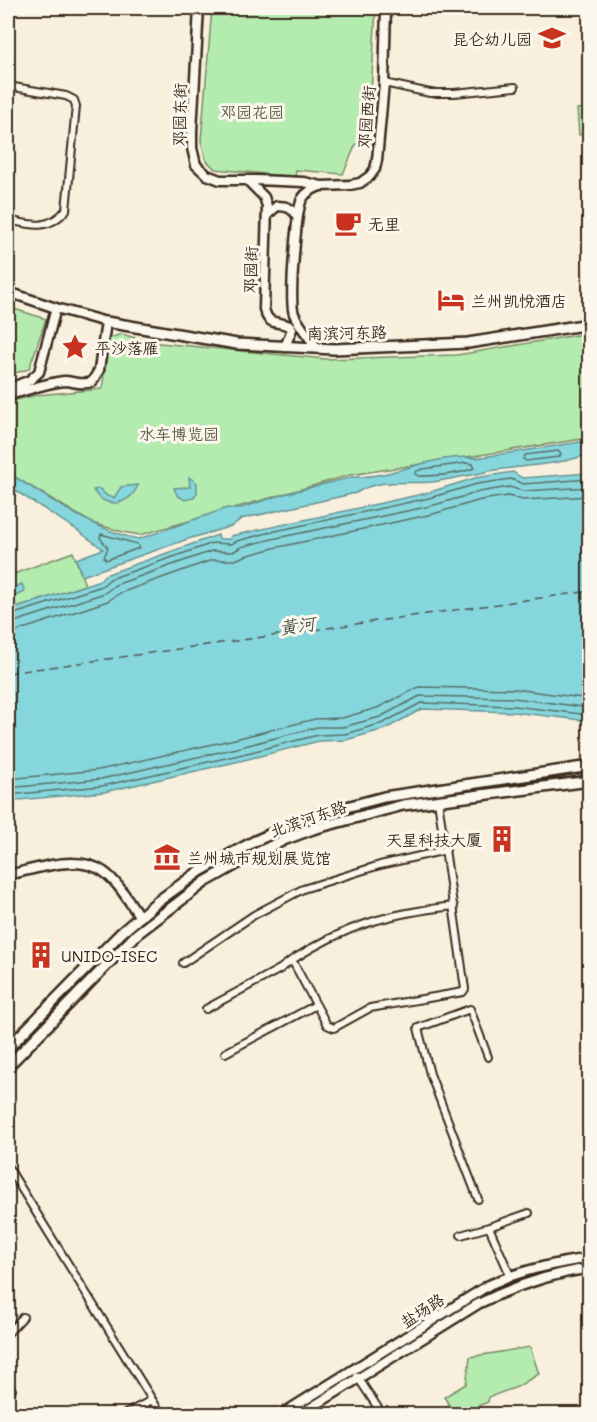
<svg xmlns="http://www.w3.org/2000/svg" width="597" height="1422" font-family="Mali,'LXGW WenKai TC',sans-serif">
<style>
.green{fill:#b4ebae;stroke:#788a66;stroke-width:1.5}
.water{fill:#86d7dd;stroke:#689291;stroke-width:1.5}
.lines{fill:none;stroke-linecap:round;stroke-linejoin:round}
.shore{stroke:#596f6a;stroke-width:1.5}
.ferry{stroke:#4e554e;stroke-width:1.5;stroke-dasharray:8 6;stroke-linecap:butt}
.street-casing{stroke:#3b2a1e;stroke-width:10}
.secondary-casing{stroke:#3b2a1e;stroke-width:13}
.primary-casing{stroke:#3b2a1e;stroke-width:14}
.street{stroke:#fbf7ec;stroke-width:6}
.secondary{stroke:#fbf7ec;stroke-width:8}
.primary{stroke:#fbf7ec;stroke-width:9}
.labels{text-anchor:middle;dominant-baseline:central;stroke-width:6;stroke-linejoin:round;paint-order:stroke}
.poi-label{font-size:16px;fill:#3b2a1e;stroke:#fbf7ec;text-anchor:start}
.park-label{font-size:16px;fill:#595a42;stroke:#fbf7ec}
.street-label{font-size:16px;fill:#3b2a1e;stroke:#fbf7ec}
.water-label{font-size:18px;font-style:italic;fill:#4e554e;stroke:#fbf7ec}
</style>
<rect width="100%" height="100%" fill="#f8f0dd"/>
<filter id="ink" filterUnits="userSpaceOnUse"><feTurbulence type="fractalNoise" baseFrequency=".0167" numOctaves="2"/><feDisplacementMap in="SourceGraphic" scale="12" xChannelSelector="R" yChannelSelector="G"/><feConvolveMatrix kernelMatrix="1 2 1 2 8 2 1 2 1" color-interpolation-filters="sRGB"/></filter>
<g filter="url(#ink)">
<path class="green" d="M212,8H376L368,145L356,144L343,174L296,170L295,177L215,169L206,160L201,141Z
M589,108V134L579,135L577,109Z
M8,307L46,319L29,369L8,375Z
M589,333V438L350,475L140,535L123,532L92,523L8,473V402L37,395L102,389L109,338L122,334L149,342L326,359L457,355Z
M73,552L85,585L8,611V576Z
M530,1347L539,1374L517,1387L489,1397L488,1402L459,1414H455L444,1397L466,1384L470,1357Z"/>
<path class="water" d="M580,442L589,443V454C556,466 525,465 490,471C471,475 452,479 432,482C406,484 379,478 356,493L241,519L232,526L188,539L82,576L76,559L103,549L74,528L8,486V473C47,496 93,531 139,539L227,508L238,509L281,495L352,477C394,478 434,453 476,458Z
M513,472L522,478L589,473V721L513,712L422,709L385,729L346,740L319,741L240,761L104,792L8,801V611L100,580L105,575L218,535L219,539H230L231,536L427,493L475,478Z
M189,477L197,483V493L193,498L185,500L177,495L174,488L190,487Z
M138,485C130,506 105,510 93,490L100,489L107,496L114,498L121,487Z
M22,584L25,592L8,599V590Z"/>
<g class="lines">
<path class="shore" d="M558,451L561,454L559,457L526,461L523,459L525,455Z
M466,463L473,464L474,468C458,475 436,476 418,476L415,474L417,471L423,469Z
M101,534L137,544L139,548L106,560L104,557L108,548L100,538Z
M8,616L102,586L110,579L213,543L231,544L237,541L271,532L429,498L477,484L511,479L523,484L590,479
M8,624L105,593L115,585L212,551L233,552L241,547L272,539L431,506L479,492L509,487L523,491L590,487
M8,633L17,631L108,601L120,593L212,560H235L245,556L274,548L433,514L481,500L508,496L523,500L590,496
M8,779L99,770L235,739L315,719L342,718L377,708L419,687L515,689L590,699
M8,788L101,779L237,748L317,727H343L380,717L420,696L514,698L590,708
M8,795L102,786L239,755L318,735L345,734L383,723L421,703L514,706L590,715"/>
<path class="ferry" d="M8,673L590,591"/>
<defs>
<path id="street" d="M384,83L430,93H454L515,87
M8,86L66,96L74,100L76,106L66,210C48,231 32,225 8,220
M438,800L465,989L463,992L370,1008L334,1028L327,1025L292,960C346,925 390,913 454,906
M183,963L254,915L303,889L380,865L446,850
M206,1009L280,969L292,960
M225,1053L316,1005
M8,1167L161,1414
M478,1199L430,1074L418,1028L470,1009L488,1057
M461,1235L489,1227
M510,1275L489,1227L529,1213
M8,1333L23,1317
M357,1376L382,1414
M8,1385L12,1390
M125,1414L152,1400"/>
<path id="secondary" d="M199,8L192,131V148L196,165L207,175L220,180H256L304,182L321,186L350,185L360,183L370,176L375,169L377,160L384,83L386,8
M248,181L264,197L267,206L264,309C269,327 276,320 290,326L292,329L285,347
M267,215L277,206C287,206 292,208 297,216
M8,292L56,308L106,322L99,370L92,382C81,386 74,381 64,381C44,383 27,391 8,395
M317,348C310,338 299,326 294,314C289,301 296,212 302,199C306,192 313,189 320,186
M8,389L30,380L39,372L56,308
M8,875C36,869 78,853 104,872C119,883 129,902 140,917
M282,1414L489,1285C521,1270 555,1263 590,1258
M301,1414L478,1304C514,1286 550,1274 590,1268"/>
<path id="primary" d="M106,322L237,344L334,349L468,343L590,324
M8,1048L121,933L157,902L200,871L255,841L309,817L384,797L590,766
M8,1066L138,933L205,882L253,855L286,839L313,829L403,805L590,781"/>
</defs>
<use href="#street" class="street-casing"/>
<use href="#secondary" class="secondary-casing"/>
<use href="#primary" class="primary-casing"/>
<use href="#street" class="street"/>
<use href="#secondary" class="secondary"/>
<use href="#primary" class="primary"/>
</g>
</g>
<defs>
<symbol id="school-bare" viewBox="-9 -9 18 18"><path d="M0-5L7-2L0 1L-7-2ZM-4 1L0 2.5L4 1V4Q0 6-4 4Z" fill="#c8321e" stroke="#fbf7ec" stroke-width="2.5" paint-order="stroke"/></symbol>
<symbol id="cafe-bare" viewBox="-9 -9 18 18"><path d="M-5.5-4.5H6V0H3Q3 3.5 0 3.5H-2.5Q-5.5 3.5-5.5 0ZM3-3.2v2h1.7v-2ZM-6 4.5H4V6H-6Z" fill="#c8321e" stroke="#fbf7ec" stroke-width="2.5" paint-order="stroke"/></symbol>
<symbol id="hotel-bare" viewBox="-9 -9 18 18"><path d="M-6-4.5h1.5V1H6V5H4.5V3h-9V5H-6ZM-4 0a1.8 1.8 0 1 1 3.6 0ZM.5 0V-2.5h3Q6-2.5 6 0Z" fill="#c8321e" stroke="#fbf7ec" stroke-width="2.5" paint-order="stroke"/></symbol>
<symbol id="sight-bare" viewBox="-9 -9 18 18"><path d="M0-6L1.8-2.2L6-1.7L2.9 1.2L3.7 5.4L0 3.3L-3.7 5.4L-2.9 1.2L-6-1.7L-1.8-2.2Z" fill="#c8321e" stroke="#fbf7ec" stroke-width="2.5" paint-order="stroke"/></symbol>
<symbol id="building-bare" viewBox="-9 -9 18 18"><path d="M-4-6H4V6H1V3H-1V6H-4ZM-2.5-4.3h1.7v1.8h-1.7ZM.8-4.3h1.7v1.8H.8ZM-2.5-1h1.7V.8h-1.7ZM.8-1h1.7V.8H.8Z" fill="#c8321e" stroke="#fbf7ec" stroke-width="2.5" paint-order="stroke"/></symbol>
<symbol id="museum-bare" viewBox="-9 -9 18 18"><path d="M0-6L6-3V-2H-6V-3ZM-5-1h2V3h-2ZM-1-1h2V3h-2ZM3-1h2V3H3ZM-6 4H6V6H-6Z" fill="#c8321e" stroke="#fbf7ec" stroke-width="2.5" paint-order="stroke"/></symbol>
</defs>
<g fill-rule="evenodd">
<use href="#school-bare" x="533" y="19" width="38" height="38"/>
<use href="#cafe-bare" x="329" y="204" width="38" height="38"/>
<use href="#hotel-bare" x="432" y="281" width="38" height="38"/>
<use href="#sight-bare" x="56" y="328" width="38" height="38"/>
<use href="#building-bare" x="483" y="820" width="38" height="38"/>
<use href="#museum-bare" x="148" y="838" width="38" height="38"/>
<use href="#building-bare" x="22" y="936" width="38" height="38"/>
</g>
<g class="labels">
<g class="poi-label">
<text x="532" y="38" text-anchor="end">昆仑幼儿园</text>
<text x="368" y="223">无里</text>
<text x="471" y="300">兰州凯悦酒店</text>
<text x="95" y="347">平沙落雁</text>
<text x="482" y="839" text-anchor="end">天星科技大厦</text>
<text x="187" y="857">兰州城市规划展览馆</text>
<text x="61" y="955">UNIDO-ISEC</text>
</g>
<g class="park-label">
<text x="252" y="111">邓园花园</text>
<text x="179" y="433">水车博览园</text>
</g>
<g class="street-label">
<text transform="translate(179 115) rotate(-89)">邓园东街</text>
<text transform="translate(366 117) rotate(-85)">邓园西街</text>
<text transform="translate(250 270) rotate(-88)">邓园街</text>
<text transform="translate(347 332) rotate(-1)">南滨河东路</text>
<text transform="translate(308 818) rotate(-19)">北滨河东路</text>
<text transform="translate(422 1310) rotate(-33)">盐场路</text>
</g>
<g class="water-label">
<text transform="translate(297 625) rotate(-8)">黄河</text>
</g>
</g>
<rect width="597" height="1422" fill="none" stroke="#fbf7ec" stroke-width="30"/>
<rect x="15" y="15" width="567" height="1392" fill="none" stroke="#3b2a1e" stroke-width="2" filter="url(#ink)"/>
</svg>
